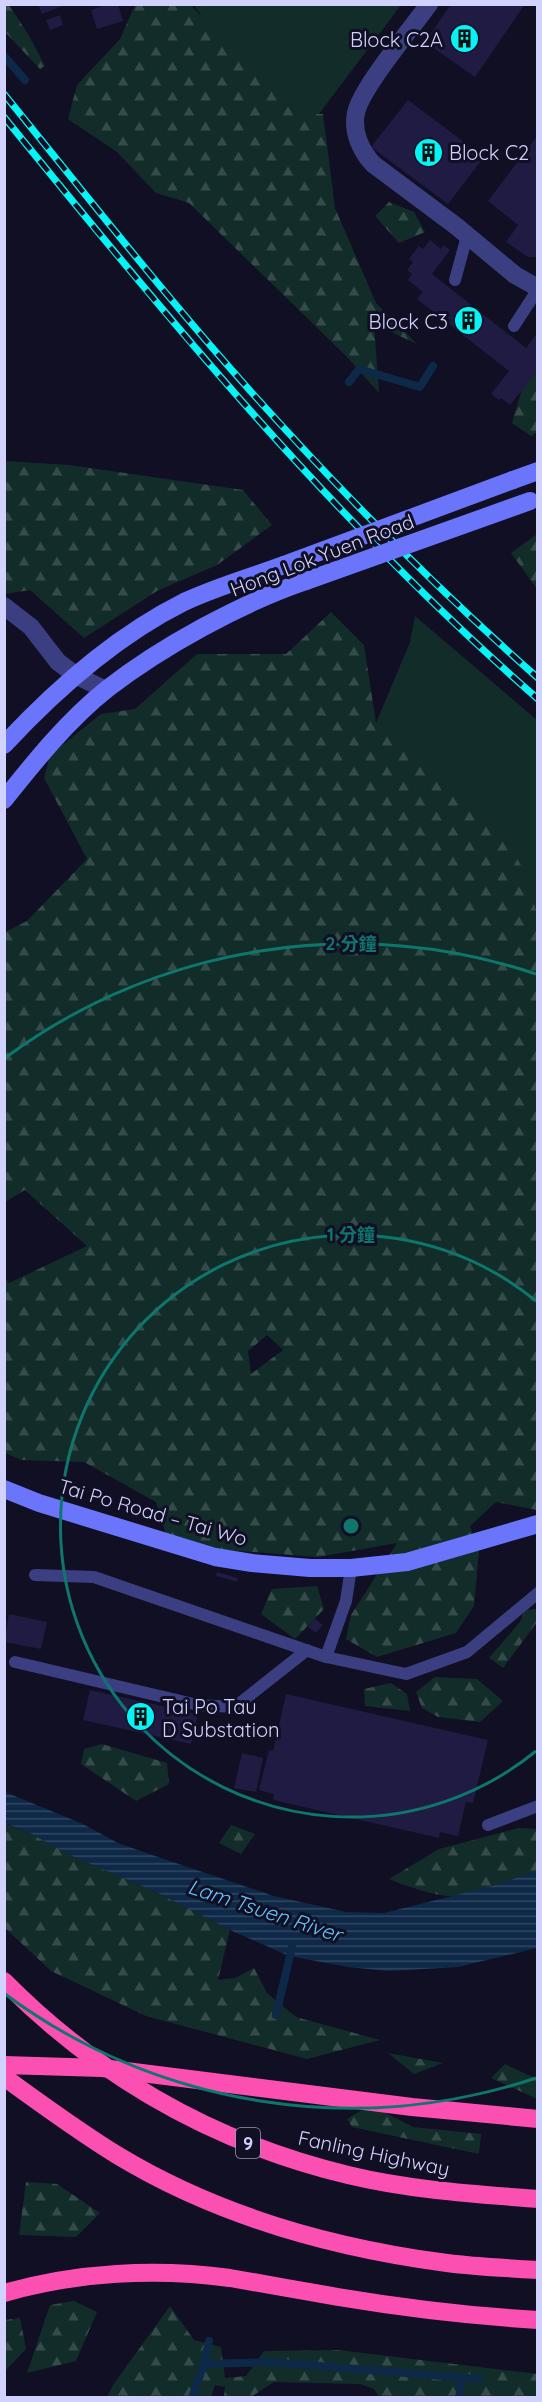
<svg xmlns="http://www.w3.org/2000/svg" width="542" height="2402" font-family="Quicksand,'Noto Sans TC',sans-serif">
<style>
.grass{fill:#122d29}
.forest{fill:url(#forest-firs);fill-rule:evenodd}
.water{fill:url(#water-rules)}
.lines{fill:none;stroke-linecap:round;stroke-linejoin:round}
.stream{stroke:#0e2947;stroke-width:8}
.building{fill:#1f1b43}
.lane{stroke:#3b3f81;stroke-width:12}
.street{stroke:#3b3f81;stroke-width:18}
.secondary{stroke:#6b75fb;stroke-width:18}
.highway{stroke:#fb50b2;stroke-width:18}
.rail-casing{stroke:#06f4f6;stroke-width:7}
.rail{stroke:#100f23;stroke-width:4.5;stroke-dasharray:14;stroke-linecap:butt}
.secondary-bridge{stroke:#6b75fb;stroke-width:18}
.highway-bridge{stroke:#fb50b2;stroke-width:18}
.ring{fill:none;stroke:#0f766e;stroke-width:3}
.labels{text-anchor:middle;dominant-baseline:central;stroke-width:6;stroke-linejoin:round;paint-order:stroke}
.shield{fill:#100f23;stroke:#9898bc;stroke-width:1.5}
.shield-label{font-size:18px;font-weight:bold;fill:#d2d2fe}
.poi-label{font-size:20px;fill:#d2d2fe;stroke:#100f23;text-anchor:end}
.street-label{font-size:20px;fill:#d2d2fe;stroke:#100f23}
.water-label{font-size:21px;font-style:italic;fill:#62c3fb;stroke:#100f23}
.centre{fill:#0f766e;stroke:#100f23;stroke-width:3}
.ring-label{font-size:18px;text-anchor:middle;font-weight:bold;fill:#0f766e;stroke:#100f23;stroke-width:6;stroke-linejoin:round;paint-order:stroke}
</style>
<defs>
<pattern id="forest-firs" width="22" height="20" patternUnits="userSpaceOnUse" patternTransform="scale(1.5)"><rect width="22" height="20" fill="#122d29"/><path d="M5 1l3.5 6h-7zM16 11l3.5 6h-7z" fill="#344b49"/></pattern>
<pattern id="water-rules" width="6" height="5" patternUnits="userSpaceOnUse" patternTransform="scale(1.5)"><rect width="6" height="5" fill="#0e2947"/><path d="M0 2.5h6" fill="none" stroke="#304763"/></pattern>
</defs>
<rect width="100%" height="100%" fill="#100f23"/>
<path class="grass" d="M194,5H401L289,154Z
M415,616L537,720V913L524,871L376,723L410,642Z"/>
<path class="forest" d="M5,4L9,5L28,34L45,66L40,69L5,32Z
M135,5H191L248,70L275,90L298,114H323L335,208L376,303L417,344L374,324L379,393L347,357L189,203L156,193L117,152L68,119L77,85L120,39Z
M389,202L414,212L425,232L399,243L375,216Z
M537,354V432L531,436L512,423L528,368Z
M5,461L69,465L243,490L272,525L217,565L157,591L84,638L30,590L5,594Z
M537,534V589L511,553Z
M331,612L364,645L376,723L492,814L524,871L537,913V1510L496,1502L470,1526L479,1552L474,1606L456,1633L377,1657L346,1639L351,1615L397,1543L318,1557L213,1549L166,1534L156,1502L84,1462L21,1460L5,1453V1278L9,1283L87,1246L25,1190L5,1202V932L27,921L87,859L44,778L50,755L101,714L135,709L197,654H286ZM267,1335L283,1350L251,1374L248,1351Z
M317,1586L324,1609L295,1639L261,1614L272,1589Z
M537,1609V1622L503,1668L489,1658L520,1622L525,1610Z
M435,1677L477,1679L503,1701L480,1722L438,1717L422,1708L416,1692Z
M391,1683L407,1694L410,1711L365,1706L364,1689Z
M102,1744L167,1763L169,1784L136,1801L81,1764L84,1749Z
M4,1823L32,1834L70,1855L158,1893L230,1930L218,1980L235,1978L254,1968L267,1993L296,2017L380,2040L307,2059L146,2016L51,1971L5,1928Z
M231,1825L255,1834L241,1854L219,1843Z
M518,1828L537,1829V1871C511,1880 481,1893 452,1896C438,1897 403,1885 389,1879L439,1849Z
M388,2053L443,2063L414,2074Z
M505,2064L537,2079V2099L491,2078Z
M370,2105L413,2127L481,2134L479,2154L352,2127L347,2119Z
M26,2182L57,2184L100,2213L76,2237L19,2235Z
M74,2301L97,2312L76,2361L27,2373L50,2305Z
M170,2306L194,2340L221,2347L225,2378L246,2376L264,2351L338,2350L537,2374V2397H379L374,2389L360,2384L274,2382L251,2397H224L225,2387L215,2385L211,2397H107L113,2385Z
M20,2318L26,2349L5,2371V2320Z"/>
<path class="water" d="M5,1792L83,1824L118,1843L161,1858L274,1896L346,1912L384,1913L492,1886L537,1871V1948L458,1967L389,1971L348,1967L289,1956L230,1930L158,1893L70,1855L32,1834L5,1823Z"/>
<g class="lines">
<path class="stream" d="M4,56L25,80
M349,382L359,369L420,387L433,366
M276,2015L292,1947
M204,2364L270,2362L480,2379
M192,2398L204,2364L209,2341
M459,2398L462,2378"/>
</g>
<path class="building" d="M38,4H65V5L42,14Z
M108,4H118L123,21L97,29L91,10Z
M451,4H525L475,77L425,42Z
M60,15L63,25L50,30L46,20Z
M408,100L484,157L448,204L371,147Z
M538,135V257H528L506,242L518,225L488,201Z
M430,240L441,249L443,245L450,250L432,274L526,348L538,332V370L510,405L501,398L499,400L491,394L509,371L417,299L423,292L408,280L412,274L407,270L413,262L409,259L419,246L423,249Z
M217,1572L238,1578L237,1582L216,1576Z
M9,1614L47,1622L41,1649L4,1642Z
M314,1618L323,1625L316,1633L308,1627Z
M90,1690L198,1714L191,1744L83,1720Z
M286,1694L488,1740L473,1803L466,1802L458,1836L440,1832L439,1838L273,1800L274,1794L259,1790L269,1750L273,1751Z
M242,1753L263,1758L256,1792L234,1788Z"/>
<g class="lines">
<path class="lane" d="M455,280L467,236
M514,326L538,289
M35,1575L94,1577L326,1657L346,1601L351,1568
M326,1657L406,1674L467,1652L538,1593
M15,1662L198,1705L235,1707L307,1650
M488,1825L538,1806"/>
<path class="street" d="M429,4C412,28 361,88 356,113C352,132 361,151 373,164L456,226L515,275L538,288
M4,606L31,627L58,662L77,676L106,690"/>
<path class="secondary" d="M513,480L538,471
M4,745C55,690 116,636 184,602C216,587 251,577 284,565
M4,800C35,761 68,720 107,689C161,647 241,603 306,581
M4,1489L39,1503L215,1557L252,1563L310,1568H351L407,1562L538,1524"/>
<path class="highway" d="M4,2065L102,2068L412,2107L538,2119
M4,2077C41,2104 78,2131 117,2155C216,2215 333,2248 447,2263C477,2267 507,2268 538,2270
M4,2293C77,2272 156,2268 230,2278C266,2284 302,2291 338,2297C404,2308 471,2316 538,2320"/>
<defs>
<path id="rail" d="M4,94C86,195 166,297 253,394C343,494 437,589 538,678
M4,117C171,323 337,524 538,699"/>
</defs>
<use href="#rail" class="rail-casing"/>
<use href="#rail" class="rail"/>
<path class="secondary-bridge" d="M284,565L513,480
M306,581L530,501"/>
<path class="highway-bridge" d="M4,1981C100,2078 215,2143 348,2175C410,2190 474,2194 538,2199"/>
</g>
<g class="ring">
<path d="M536 1751A291 291 0 1 1 536 1301"/>
<path d="M536 2078A582 582 0 0 1 5 1994M5 1058A582 582 0 0 1 536 974"/>
</g>
<defs>
<symbol id="building-disc" viewBox="-11 -11 22 22"><circle r="9.5" fill="#06f4f6" stroke="#100f23"/><path d="M-4-6H4V6H1V3H-1V6H-4ZM-2.5-4.3h1.7v1.8h-1.7ZM.8-4.3h1.7v1.8H.8ZM-2.5-1h1.7V.8h-1.7ZM.8-1h1.7V.8H.8Z" fill="#111"/></symbol>
</defs>
<g fill-rule="evenodd">
<use href="#building-disc" x="448" y="22" width="33" height="33"/>
<use href="#building-disc" x="412" y="136" width="33" height="33"/>
<use href="#building-disc" x="452" y="304" width="33" height="33"/>
<use href="#building-disc" x="124" y="1700" width="33" height="33"/>
</g>
<g class="labels">
<rect class="shield" x="236" y="2128" width="24" height="30" rx="4.5"/>
<g class="shield-label">
<text x="248" y="2143">9</text>
</g>
<g class="poi-label">
<text x="443" y="39">Block C2A</text>
<text x="449" y="152" text-anchor="start">Block C2</text>
<text x="448" y="321">Block C3</text>
<text x="162" y="1706" text-anchor="start">Tai Po Tau<tspan x="162" dy="23">D Substation</tspan></text>
</g>
<g class="street-label">
<text transform="translate(322 555) rotate(-21)">Hong Lok Yuen Road</text>
<text transform="translate(153 1512) rotate(16)">Tai Po Road – Tai Wo</text>
<text transform="translate(374 2153) rotate(12)">Fanling Highway</text>
</g>
<g class="water-label">
<text transform="translate(265 1910) rotate(18)">Lam Tsuen River</text>
</g>
</g>
<circle cx="351" cy="1526" r="9" class="centre"/>
<g class="ring-label">
<text x="351" y="950">2 分鐘</text>
<text x="351" y="1241">1 分鐘</text>
</g>
<rect width="542" height="2402" fill="none" stroke="#d2d2fe" stroke-width="12"/>
</svg>
